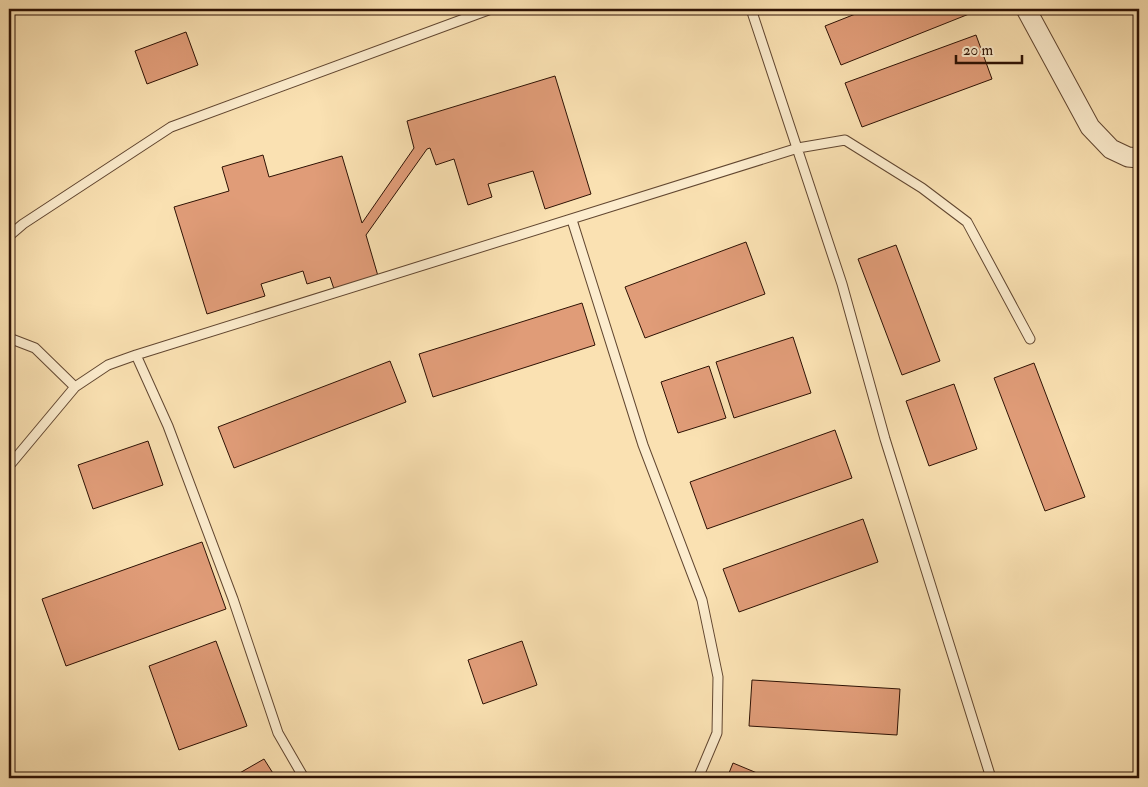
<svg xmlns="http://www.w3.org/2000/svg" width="1148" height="787" font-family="'IM FELL Double Pica',serif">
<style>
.building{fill:#e09c78;stroke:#2e1204}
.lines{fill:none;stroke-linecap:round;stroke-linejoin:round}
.service-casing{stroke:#614630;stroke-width:11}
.minor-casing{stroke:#614630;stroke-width:21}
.service{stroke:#fceccd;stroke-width:9}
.minor{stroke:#fceccd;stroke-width:19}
</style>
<rect width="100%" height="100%" fill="#fae1b2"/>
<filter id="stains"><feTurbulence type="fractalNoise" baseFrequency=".004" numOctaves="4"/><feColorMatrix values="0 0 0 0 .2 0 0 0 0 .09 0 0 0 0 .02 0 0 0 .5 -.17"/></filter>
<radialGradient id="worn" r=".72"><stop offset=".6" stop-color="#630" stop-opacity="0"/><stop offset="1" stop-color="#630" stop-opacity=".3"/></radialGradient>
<path class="building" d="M868,9H967L969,14L841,65L825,26Z
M186,32L198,65L147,84L135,51Z
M976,35L992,79L862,127L845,83Z
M555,76L591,194L545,209L533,171L488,184L492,197L468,205L454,159L436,165L430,148L427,149L366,235L378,276L334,289L330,277L307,284L303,271L261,284L265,296L207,314L174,207L229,191L222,167L263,155L269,177L342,156L362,223L414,148L407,121Z
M746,242L765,294L645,338L625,287Z
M896,245L940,361L902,375L858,259Z
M582,303L595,345L433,397L419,354Z
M793,337L811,393L734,418L716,362Z
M390,361L406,402L234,468L218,427Z
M1034,363L1085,497L1045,511L994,378Z
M709,366L726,418L678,433L661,382Z
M954,384L977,449L929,466L906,401Z
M835,430L852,478L707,529L690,482Z
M148,441L163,485L93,509L78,465Z
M863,519L878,562L739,612L723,569Z
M202,542L226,609L66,666L42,599Z
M216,641L247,726L179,750L149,666Z
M522,641L537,685L483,704L468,660Z
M752,680L900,689L897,735L749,726Z
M264,759L276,778H231Z
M733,763L769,778H727Z"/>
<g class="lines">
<defs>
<path id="service" d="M751,9L842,284L885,439L991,778
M572,220L643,445L702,600L718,677L717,733L698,778
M9,236L23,224L171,127L491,9
M9,338L35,348L75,387L9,466
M136,355L168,426L233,599L278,733L304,778
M75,387L108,365L136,355L798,148L845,140L922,188L967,222L1030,339"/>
<path id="minor" d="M1026,9L1090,127L1111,149L1128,157L1139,158"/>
</defs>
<use href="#service" class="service-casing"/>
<use href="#minor" class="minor-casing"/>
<use href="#service" class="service"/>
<use href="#minor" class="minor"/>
</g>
<rect width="1148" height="787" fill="none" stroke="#fae1b2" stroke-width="30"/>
<rect x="10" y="10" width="1128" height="767" fill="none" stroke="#2e1204" stroke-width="2.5"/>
<rect x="15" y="15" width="1118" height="757" fill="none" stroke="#2e1204"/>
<path d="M956 55v8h66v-8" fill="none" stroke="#2e1204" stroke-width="2.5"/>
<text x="963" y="55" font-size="15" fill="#2e1204" stroke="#fceccd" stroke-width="4" paint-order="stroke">20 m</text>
<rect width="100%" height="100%" filter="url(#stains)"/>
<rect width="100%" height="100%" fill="url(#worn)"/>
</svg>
